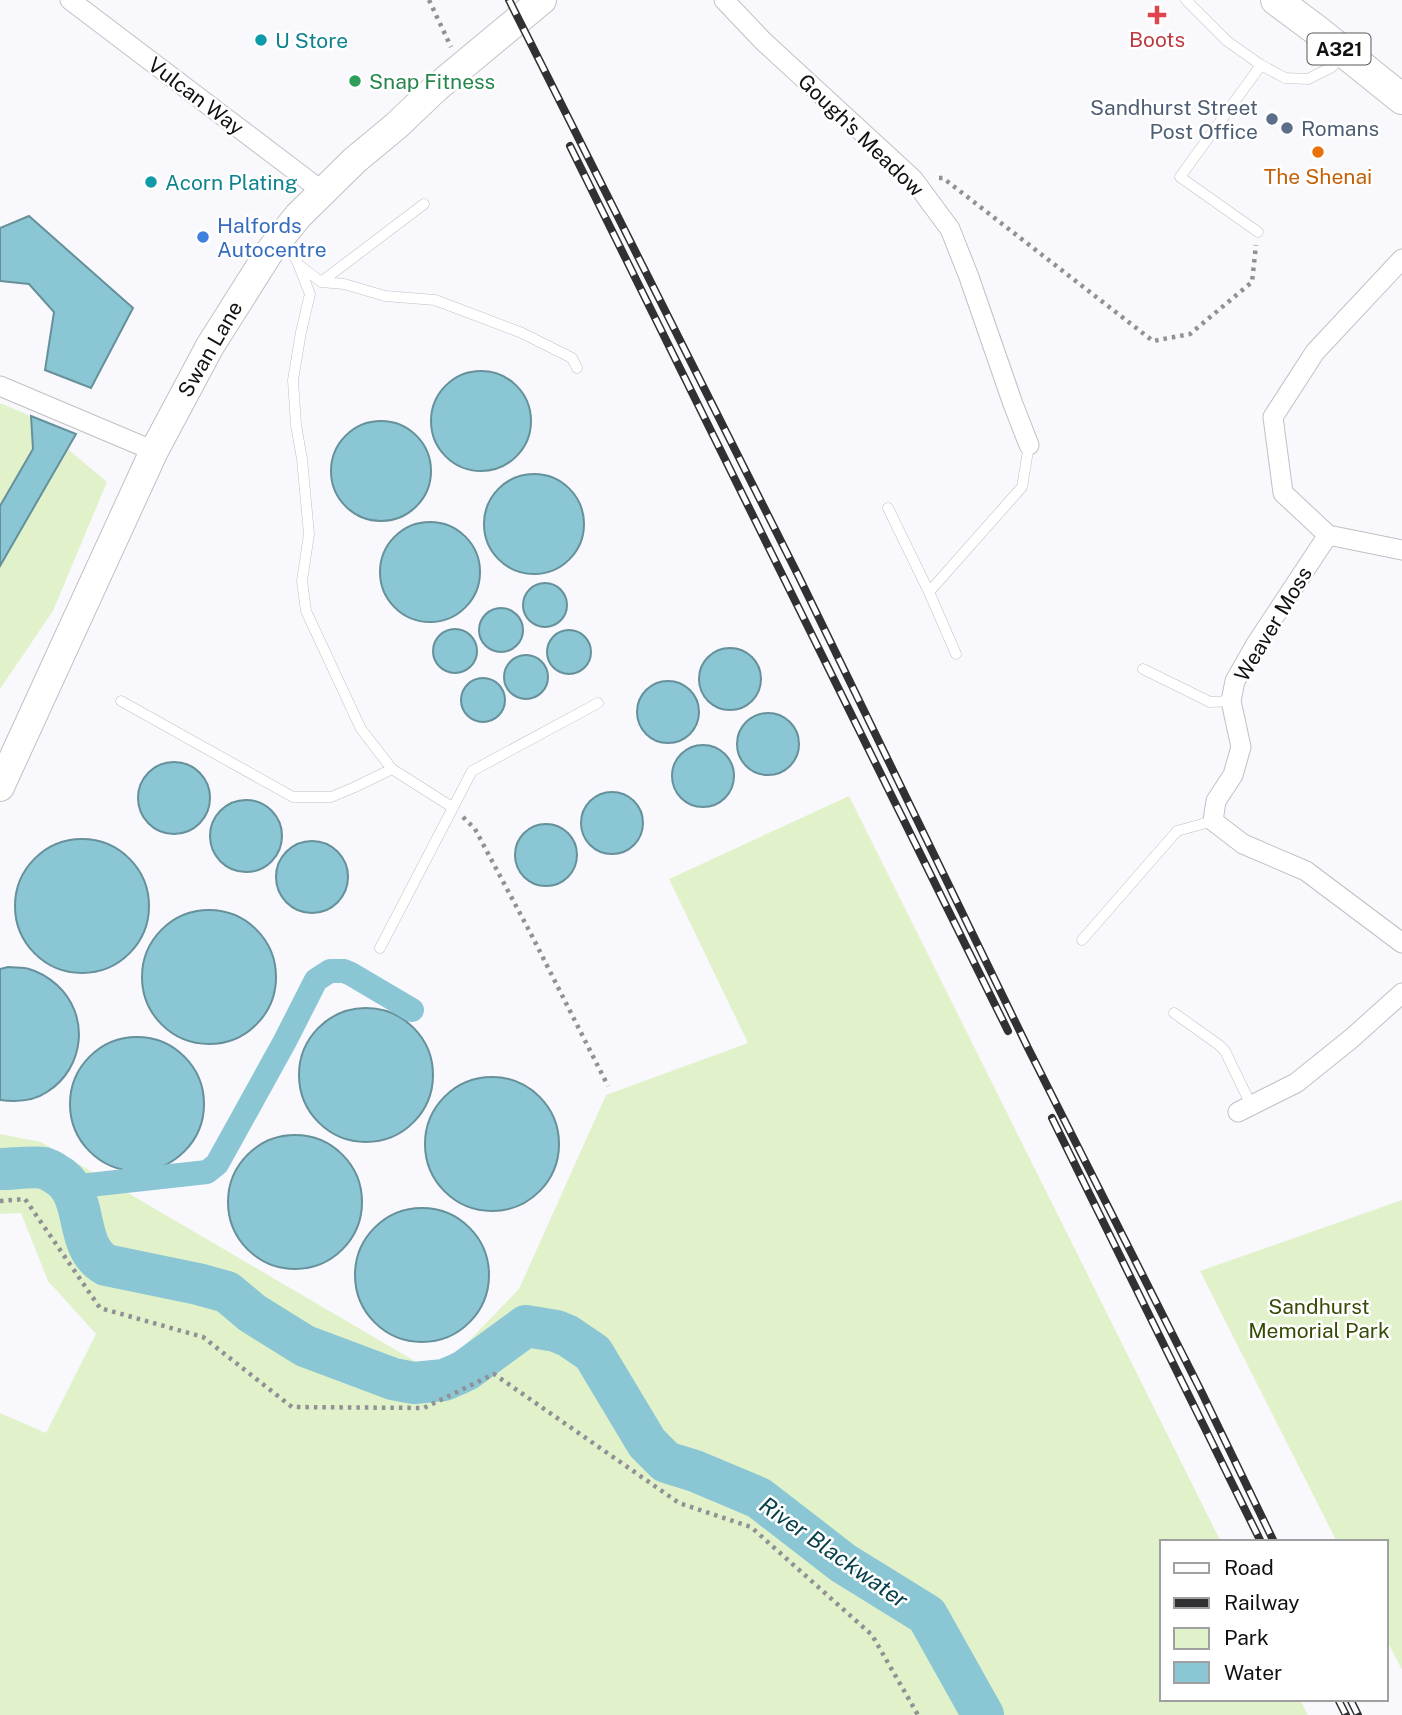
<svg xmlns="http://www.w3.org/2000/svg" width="1402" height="1715" font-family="'Public Sans',sans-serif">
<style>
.green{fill:#e1f2cb}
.water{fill:#8ac6d4;stroke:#66909a;stroke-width:2}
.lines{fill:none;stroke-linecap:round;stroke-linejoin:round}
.canal{stroke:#8ac6d4;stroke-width:24}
.river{stroke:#8ac6d4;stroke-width:42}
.lane-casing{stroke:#c1c0c4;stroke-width:11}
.street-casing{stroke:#c1c0c4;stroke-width:21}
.secondary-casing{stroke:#c1c0c4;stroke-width:30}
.primary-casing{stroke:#c1c0c4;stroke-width:32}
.path{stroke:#919094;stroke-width:4.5;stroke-dasharray:3.5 5;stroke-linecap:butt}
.lane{stroke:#fff;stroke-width:10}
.street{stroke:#fff;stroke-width:19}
.secondary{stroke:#fff;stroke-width:28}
.primary{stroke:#fff;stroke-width:30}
.rail-casing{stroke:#313032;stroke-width:8}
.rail{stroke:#fff;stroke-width:5;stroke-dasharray:16;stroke-linecap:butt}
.health-dot{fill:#e0444e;stroke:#fff;stroke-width:2.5}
.culture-dot{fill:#0f9aa8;stroke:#fff;stroke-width:2.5}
.leisure-dot{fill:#2e9e5b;stroke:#fff;stroke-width:2.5}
.service-dot{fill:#5c6f8a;stroke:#fff;stroke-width:2.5}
.food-dot{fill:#e8710a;stroke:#fff;stroke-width:2.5}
.shop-dot{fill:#3f7fe0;stroke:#fff;stroke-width:2.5}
.labels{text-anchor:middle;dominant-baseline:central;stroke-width:5;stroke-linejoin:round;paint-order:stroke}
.shield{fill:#fff;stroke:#585859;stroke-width:2}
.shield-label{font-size:19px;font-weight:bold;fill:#111112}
.health-label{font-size:21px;fill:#be3a42;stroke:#fff}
.culture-label{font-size:21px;fill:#0d838f;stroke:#fff;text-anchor:start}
.leisure-label{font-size:21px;fill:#27864d;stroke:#fff;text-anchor:start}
.street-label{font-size:21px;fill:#111112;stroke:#fff}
.service-label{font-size:21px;fill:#4e5e75;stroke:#fff;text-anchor:end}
.food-label{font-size:21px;fill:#c56008;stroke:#fff}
.shop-label{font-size:21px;fill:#366cbe;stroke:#fff;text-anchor:start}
.park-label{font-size:21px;fill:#364c06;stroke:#fff}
.water-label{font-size:23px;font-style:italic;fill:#08414b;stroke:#fff}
</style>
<rect width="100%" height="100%" fill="#f9f8fd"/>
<path class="green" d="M0,403L26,414L107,482L53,611L0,689Z
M849,796L1221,1542H1162V1699H1300L1308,1715H0V1413L46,1433L96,1334L48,1281L21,1213L0,1214V1134L41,1142L437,1374L519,1289L606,1095L748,1043L669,879Z
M1402,1200V1670L1386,1639V1542H1337L1200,1271Z"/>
<path class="water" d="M29,216L133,308L91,388L45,370L54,312L29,284L0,281V228Z
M431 421a50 50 0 1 1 100 0a50 50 0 1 1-100 0Z
M31,416L76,434L0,566V506L33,449Z
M331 471a50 50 0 1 1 100 0a50 50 0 1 1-100 0Z
M484 524a50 50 0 1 1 100 0a50 50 0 1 1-100 0Z
M380 572a50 50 0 1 1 100 0a50 50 0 1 1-100 0Z
M523 605a22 22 0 1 1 44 0a22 22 0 1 1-44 0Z
M479 630a22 22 0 1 1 44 0a22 22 0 1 1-44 0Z
M433 651a22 22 0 1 1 44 0a22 22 0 1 1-44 0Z
M547 652a22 22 0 1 1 44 0a22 22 0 1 1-44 0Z
M699 679a31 31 0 1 1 62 0a31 31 0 1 1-62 0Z
M504 677a22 22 0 1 1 44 0a22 22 0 1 1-44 0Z
M461 700a22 22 0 1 1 44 0a22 22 0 1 1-44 0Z
M637 712a31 31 0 1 1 62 0a31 31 0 1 1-62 0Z
M737 744a31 31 0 1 1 62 0a31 31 0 1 1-62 0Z
M672 776a31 31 0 1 1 62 0a31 31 0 1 1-62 0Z
M138 798a36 36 0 1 1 72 0a36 36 0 1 1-72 0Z
M581 823a31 31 0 1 1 62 0a31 31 0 1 1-62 0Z
M210 836a36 36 0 1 1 72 0a36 36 0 1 1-72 0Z
M515 855a31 31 0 1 1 62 0a31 31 0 1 1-62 0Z
M15 906a67 67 0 1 1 134 0a67 67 0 1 1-134 0Z
M276 877a36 36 0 1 1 72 0a36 36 0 1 1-72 0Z
M142 977a67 67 0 1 1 134 0a67 67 0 1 1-134 0Z
M8,967C14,968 23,967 29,969C40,972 49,978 57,985C90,1015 85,1068 47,1092C34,1101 16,1102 0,1100V969Z
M299 1075a67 67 0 1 1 134 0a67 67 0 1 1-134 0Z
M70 1104a67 67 0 1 1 134 0a67 67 0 1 1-134 0Z
M425 1144a67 67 0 1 1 134 0a67 67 0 1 1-134 0Z
M228 1202a67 67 0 1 1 134 0a67 67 0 1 1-134 0Z
M355 1275a67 67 0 1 1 134 0a67 67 0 1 1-134 0Z"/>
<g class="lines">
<path class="canal" d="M71,1187L207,1172L217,1164L285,1041L316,980L330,971H344L351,974L412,1010"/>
<path class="river" d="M0,1169C13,1169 32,1166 44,1168C45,1168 53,1172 54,1173C92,1192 71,1245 106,1265L198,1284L227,1292L252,1313L305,1346L393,1379L414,1383L444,1380L458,1374L466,1370L526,1326L556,1331L568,1336L593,1353L647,1443L666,1462L695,1471L759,1498L843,1563L927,1615L983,1715"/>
<defs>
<path id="lane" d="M1186,0L1227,41L1261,65L1285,78L1308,79L1332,67L1341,55
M1258,232L1180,177L1261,65
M284,240L297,261L310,294L301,332L293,380L296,425L302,459L309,534L302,581L306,611L361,729L392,769L452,807
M299,265L321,282L344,284L385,296L435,300L522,333L572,358L577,368
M321,282L424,204
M888,508L929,592L956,654
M929,592L1022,487L1029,445
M1143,669L1210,702L1231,701
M121,701L293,797H331L355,787L392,769
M1082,940L1177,831L1213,821
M380,948L472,771L598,703
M1174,1013L1219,1045L1225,1051L1251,1105"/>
<path id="street" d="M70,0L322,191
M724,0L763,41L913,179L950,229L969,277L1013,404L1029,445
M1402,259L1315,352L1273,417L1283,493L1328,535L1402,550
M0,386L154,451
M1328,535L1256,644L1235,681L1231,701L1241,747L1233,775L1216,801L1213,821L1243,844L1306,871L1402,943
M1238,1112L1296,1083L1352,1038L1402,993"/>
<path id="secondary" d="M0,787L154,451L210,346L270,251L298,216L355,160L396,126L436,88L542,0"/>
<path id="primary" d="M1276,0L1315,29L1402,99"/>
</defs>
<use href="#lane" class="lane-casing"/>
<use href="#street" class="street-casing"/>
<use href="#secondary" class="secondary-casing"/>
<use href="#primary" class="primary-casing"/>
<path class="path" d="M429,0L451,47
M939,178H943L1153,341L1190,334L1252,282L1256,245
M463,817L475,829L531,934L608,1086
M0,1201L25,1199L100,1308L203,1337L292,1407L424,1408L494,1374L679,1503L751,1527L872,1635L918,1715"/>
<use href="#lane" class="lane"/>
<use href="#street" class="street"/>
<use href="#secondary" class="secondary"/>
<use href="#primary" class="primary"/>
<defs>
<path id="rail" d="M509,0L799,577L1028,1048L1201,1391L1274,1542
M570,146L1008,1031
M1052,1118L1261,1542
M1338,1699L1346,1715
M1350,1699L1358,1715"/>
</defs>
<use href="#rail" class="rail-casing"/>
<use href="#rail" class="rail"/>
</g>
<path class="health-dot" d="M1153.5 4.5h7v7h7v7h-7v7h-7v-7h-7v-7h7z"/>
<g class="culture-dot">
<circle cx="261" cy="40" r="7"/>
<circle cx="151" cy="182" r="7"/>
</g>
<circle class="leisure-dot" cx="355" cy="81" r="7"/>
<g class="service-dot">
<circle cx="1272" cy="119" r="7"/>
<circle cx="1287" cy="128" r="7"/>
</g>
<circle class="food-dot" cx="1318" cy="152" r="7"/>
<circle class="shop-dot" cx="203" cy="237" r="7"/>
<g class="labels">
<rect class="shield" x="1307.5" y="33.5" width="63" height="31" rx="5"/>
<g class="shield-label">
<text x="1339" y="49">A321</text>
</g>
<g class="health-label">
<text x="1157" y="39">Boots</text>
</g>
<g class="culture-label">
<text x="275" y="40">U Store</text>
<text x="165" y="182">Acorn Plating</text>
</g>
<g class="leisure-label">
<text x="369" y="81">Snap Fitness</text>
</g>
<g class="street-label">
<text transform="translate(196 96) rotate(37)">Vulcan Way</text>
<text transform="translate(861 135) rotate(44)">Gough's Meadow</text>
<text transform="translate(210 349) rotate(-60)">Swan Lane</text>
<text transform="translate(1273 624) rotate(-59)">Weaver Moss</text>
</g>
<g class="service-label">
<text x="1258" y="107">Sandhurst Street<tspan x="1258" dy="24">Post Office</tspan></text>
<text x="1301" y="128" text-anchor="start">Romans</text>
</g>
<g class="food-label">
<text x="1318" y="176">The Shenai</text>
</g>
<g class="shop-label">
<text x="217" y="225">Halfords<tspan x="217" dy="24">Autocentre</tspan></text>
</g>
<g class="park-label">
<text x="1319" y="1306">Sandhurst<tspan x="1319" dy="24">Memorial Park</tspan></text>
</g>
<g class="water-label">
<text transform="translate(834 1552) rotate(35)">River Blackwater</text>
</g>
</g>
<rect x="1160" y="1540" width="228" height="161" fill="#ffffff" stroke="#a0a0a0" stroke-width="2"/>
<rect x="1174" y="1563" width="35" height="10" fill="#ffffff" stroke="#a0a0a0" stroke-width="2"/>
<text x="1224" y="1575" font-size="21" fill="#111112">Road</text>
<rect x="1174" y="1598" width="35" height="10" fill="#313032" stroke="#a0a0a0" stroke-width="2"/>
<text x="1224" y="1610" font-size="21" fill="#111112">Railway</text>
<rect x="1174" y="1628" width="35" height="21" fill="#e1f2cb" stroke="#a0a0a0" stroke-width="2"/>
<text x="1224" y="1645" font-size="21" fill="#111112">Park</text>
<rect x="1174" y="1662" width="35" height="21" fill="#8ac6d4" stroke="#a0a0a0" stroke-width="2"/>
<text x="1224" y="1680" font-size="21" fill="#111112">Water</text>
</svg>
